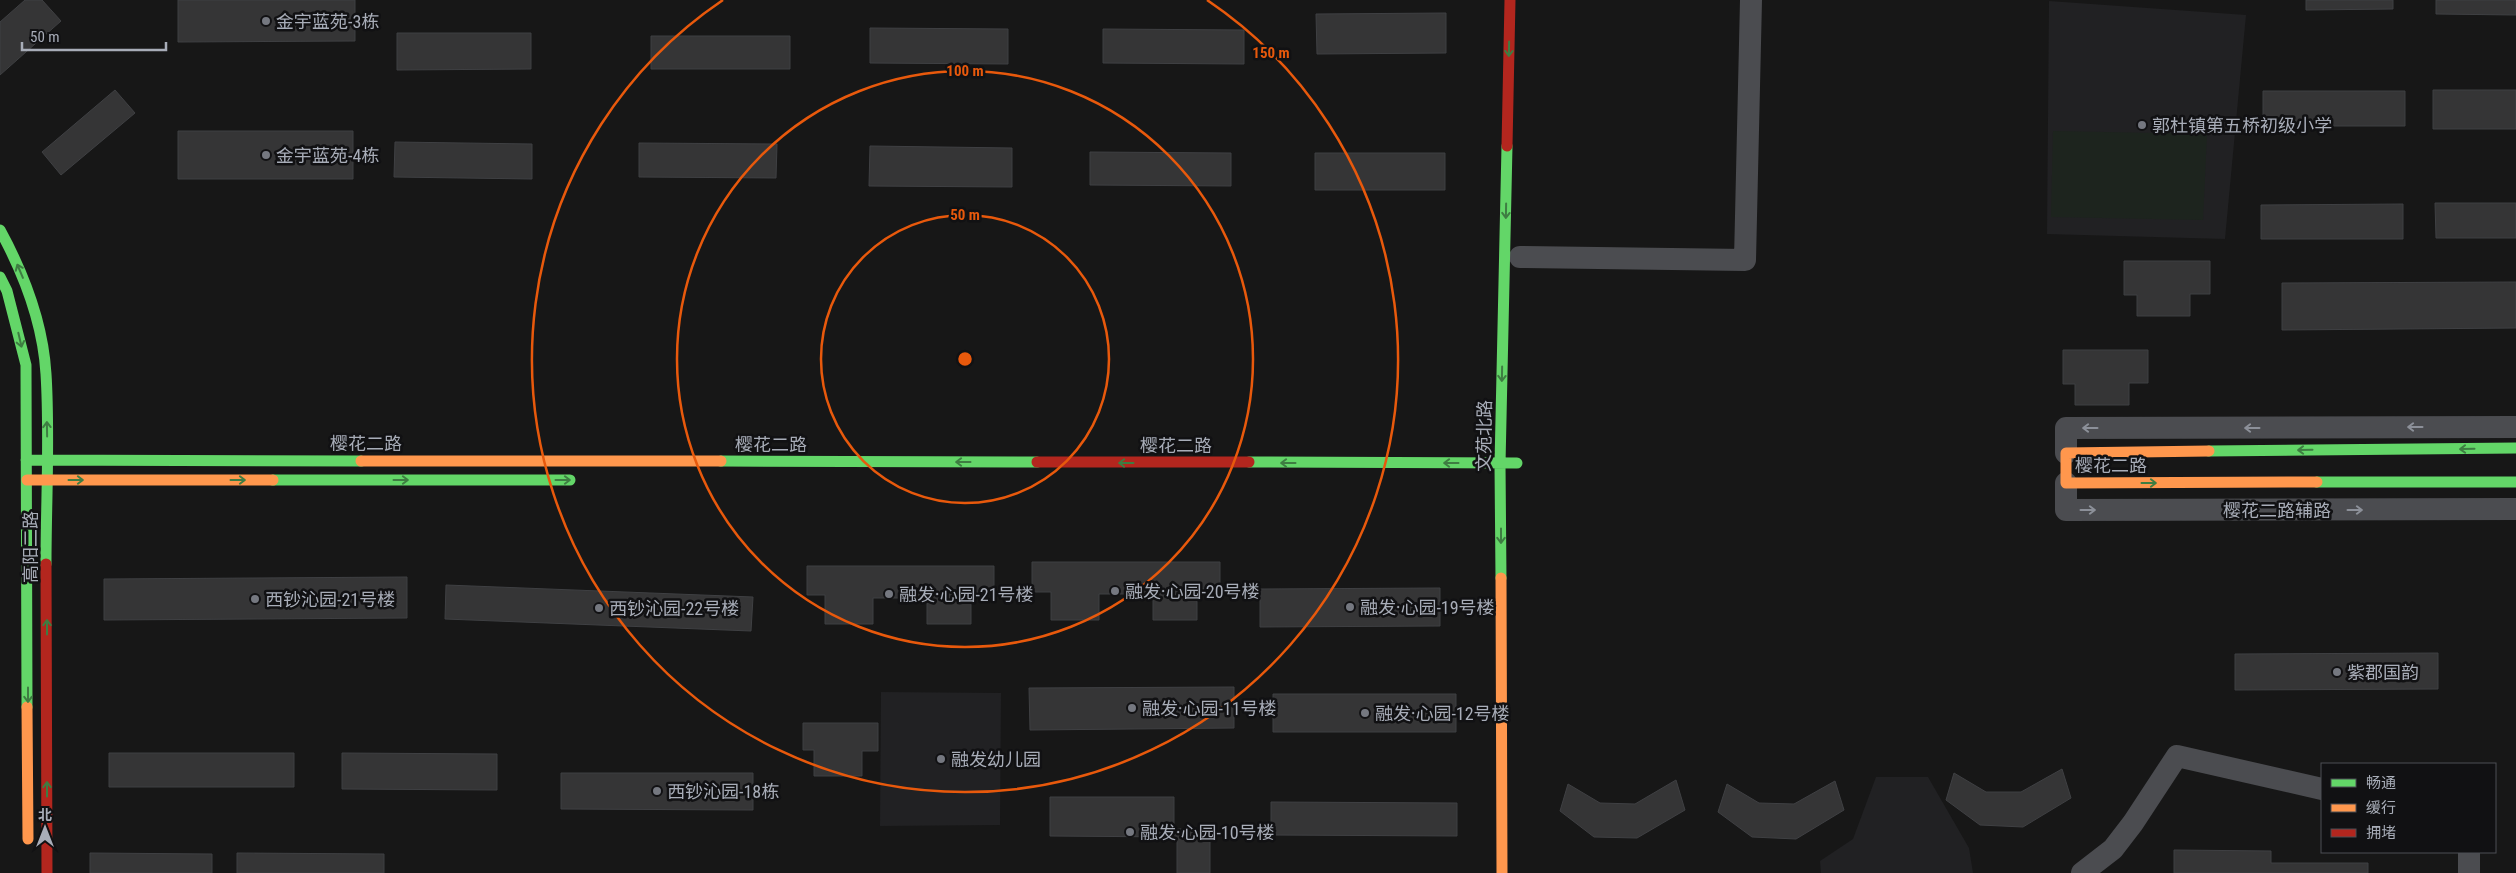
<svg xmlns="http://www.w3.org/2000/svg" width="2516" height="873" font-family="'Roboto Condensed','Noto Sans SC',sans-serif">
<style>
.built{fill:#212123}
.green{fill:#1d241e}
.building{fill:#353536;stroke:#3f4043}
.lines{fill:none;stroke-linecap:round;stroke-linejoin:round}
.street{stroke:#4b4c50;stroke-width:22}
.fast{stroke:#63d668;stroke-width:11}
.slow{stroke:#ff974d;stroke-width:11}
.jam{stroke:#b3261e;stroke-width:11}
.oneway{stroke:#3e7d42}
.oneway2{stroke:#8c9099}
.ring{fill:none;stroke:#e8590c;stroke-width:2.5}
.poi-dot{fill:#757880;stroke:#111113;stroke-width:2}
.labels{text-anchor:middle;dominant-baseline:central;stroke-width:5;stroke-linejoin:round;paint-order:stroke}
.poi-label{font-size:18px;fill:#a8adb8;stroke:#111113;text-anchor:start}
.street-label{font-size:18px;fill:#a8adb8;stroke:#111113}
.centre{fill:#e8590c;stroke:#111113;stroke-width:2.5}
.ring-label{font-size:15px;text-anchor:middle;font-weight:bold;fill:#e8590c;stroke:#111113;stroke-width:5;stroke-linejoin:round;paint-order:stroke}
</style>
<rect width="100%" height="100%" fill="#171717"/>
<path class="built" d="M2049,1L2246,15L2225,239L2047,234Z
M881,692L1001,693L1000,825L880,826Z
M1876,777H1928L1969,848L1973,873H1821L1820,861L1853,839Z"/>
<path class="green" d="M2053,131L2207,134L2203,220L2051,217Z"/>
<path class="building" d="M25,0H42L61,21L0,75V22Z
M178,0H355V41L178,42Z
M2306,0H2393V9L2306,10Z
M2436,0H2516V15L2436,14Z
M1446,13V53L1317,54L1316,14Z
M870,28L1008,29V64L870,63Z
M1103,29L1244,30V64L1103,63Z
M397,33H531V69L397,70Z
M651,36H790V69H651Z
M115,90L135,113L61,175L42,152Z
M2433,90H2516V129H2433Z
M2263,91H2405V126H2263Z
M178,131H353V179H178Z
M395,142L532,144V179L394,177Z
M639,143L777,144L776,178L639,177Z
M870,146L1012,148V187L869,186Z
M1090,152L1231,153V186L1090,185Z
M1315,153H1445V190H1315Z
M2435,203H2516V238H2436Z
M2403,204V239H2261V205Z
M2124,261H2210V294H2190V316H2137V295H2124Z
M2516,282V328L2282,330V283Z
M2063,350H2148V383H2129V405H2075V384H2063Z
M1032,562H1220V589H1197V620H1153V594H1099V620H1051V592H1032Z
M807,566H994V593H971V624H927V598H873V624H825V595H807Z
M407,577V618L104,620V579Z
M446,585L753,597L751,631L445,619Z
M1440,588V626L1260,627V589Z
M2438,653V689L2235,690V654Z
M1234,687V728L1030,730L1029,688Z
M1273,694H1456V732H1273Z
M803,723H878V751H862V776H814V750H803Z
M109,753H294V787H109Z
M342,753L497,754V790L342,789Z
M2062,769L2071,798L2023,827L1980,825L1946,800L1954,773L1986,792H2021Z
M561,773H753V810L561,809Z
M1676,780L1685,810L1637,838L1594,837L1560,811L1568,784L1600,803L1635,804Z
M1835,781L1844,810L1796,839L1752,837L1718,812L1727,784L1759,803L1794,804Z
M1050,797H1174V829H1210V873H1177V837L1050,836Z
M1271,802L1457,803V836L1271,835Z
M2174,850L2271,851V863H2368V873H2174Z
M90,853L212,854V873H90Z
M237,853L384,854V873H237Z"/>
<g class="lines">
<path class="street" d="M1520,257L1745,260L1751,0
M2066,453V428L2516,427
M2066,483V510L2516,509
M2469,852V873
M2082,873L2113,849L2133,823L2177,756L2322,789"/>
<path class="fast" d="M0,230C24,274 43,323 46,374C50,437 46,501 46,564
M0,277L7,291L26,365L27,707
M2209,451L2516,448
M26,460L361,461
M721,461L1037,462
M1249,462L1517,463
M273,480H570
M2317,482H2516
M1501,578L1500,464L1507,146"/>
<path class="slow" d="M2209,451L2066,453V483L2317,482
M361,461H721
M27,480H273
M1501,578L1502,873
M27,707L28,839"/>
<path class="jam" d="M1507,146L1510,0
M1037,462H1249
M46,564L47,873"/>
</g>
<defs><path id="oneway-shaft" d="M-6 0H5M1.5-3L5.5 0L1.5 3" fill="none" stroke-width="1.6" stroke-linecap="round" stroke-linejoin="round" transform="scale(1.25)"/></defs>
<g class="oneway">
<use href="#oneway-shaft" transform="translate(1509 49) rotate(91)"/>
<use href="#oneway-shaft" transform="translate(1506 211) rotate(91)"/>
<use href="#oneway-shaft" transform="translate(20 271) rotate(-113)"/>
<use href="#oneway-shaft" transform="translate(20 340) rotate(77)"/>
<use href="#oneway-shaft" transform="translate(1502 374) rotate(91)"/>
<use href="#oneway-shaft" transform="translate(47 429) rotate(-91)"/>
<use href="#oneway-shaft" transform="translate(2467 449) rotate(179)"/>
<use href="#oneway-shaft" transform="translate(2305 450) rotate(179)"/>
<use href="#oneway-shaft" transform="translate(963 462) rotate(-180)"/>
<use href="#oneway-shaft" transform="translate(1126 463) rotate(-180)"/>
<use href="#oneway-shaft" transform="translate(1288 463) rotate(-180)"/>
<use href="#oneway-shaft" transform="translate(1451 463) rotate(-180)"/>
<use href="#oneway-shaft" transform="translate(76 480)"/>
<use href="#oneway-shaft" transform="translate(238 480)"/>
<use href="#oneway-shaft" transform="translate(401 480)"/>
<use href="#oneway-shaft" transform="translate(563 480)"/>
<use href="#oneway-shaft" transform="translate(2149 483)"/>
<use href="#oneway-shaft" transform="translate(1501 536) rotate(90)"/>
<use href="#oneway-shaft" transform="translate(47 627) rotate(-90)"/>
<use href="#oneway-shaft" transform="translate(28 695) rotate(90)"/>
<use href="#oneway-shaft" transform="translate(47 789) rotate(-90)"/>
</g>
<g class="oneway2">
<use href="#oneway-shaft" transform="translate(2415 427) rotate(180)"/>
<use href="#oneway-shaft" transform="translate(2090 428) rotate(180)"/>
<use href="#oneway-shaft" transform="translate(2252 428) rotate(180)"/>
<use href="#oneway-shaft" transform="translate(2088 510)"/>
<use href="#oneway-shaft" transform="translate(2355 510)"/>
</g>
<g class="ring">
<circle cx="965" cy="359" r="144"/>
<circle cx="965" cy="359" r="288"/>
<path d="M1207 0A433 433 0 1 1 723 0"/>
</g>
<g class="poi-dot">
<circle cx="266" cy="21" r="5"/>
<circle cx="2142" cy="125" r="5"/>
<circle cx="266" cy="155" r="5"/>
<circle cx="1115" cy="591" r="5"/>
<circle cx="889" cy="594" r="5"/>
<circle cx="255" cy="599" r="5"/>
<circle cx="1350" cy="607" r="5"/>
<circle cx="599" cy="608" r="5"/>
<circle cx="2337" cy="672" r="5"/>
<circle cx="1132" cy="708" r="5"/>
<circle cx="1365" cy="713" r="5"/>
<circle cx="941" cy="759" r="5"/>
<circle cx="657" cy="791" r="5"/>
<circle cx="1130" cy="832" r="5"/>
</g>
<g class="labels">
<g class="poi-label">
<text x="276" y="21">金宇蓝苑-3栋</text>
<text x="2152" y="125">郭杜镇第五桥初级小学</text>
<text x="276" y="155">金宇蓝苑-4栋</text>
<text x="1125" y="591">融发·心园-20号楼</text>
<text x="899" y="594">融发·心园-21号楼</text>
<text x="265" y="599">西钞沁园-21号楼</text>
<text x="1360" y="607">融发·心园-19号楼</text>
<text x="609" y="608">西钞沁园-22号楼</text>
<text x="2347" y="672">紫郡国韵</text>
<text x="1142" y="708">融发·心园-11号楼</text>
<text x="1375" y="713">融发·心园-12号楼</text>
<text x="951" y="759">融发幼儿园</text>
<text x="667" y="791">西钞沁园-18栋</text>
<text x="1140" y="832">融发·心园-10号楼</text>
</g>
<g class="street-label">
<text transform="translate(1484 436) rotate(-89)">文苑北路</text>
<text x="366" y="443">樱花二路</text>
<text x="771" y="444">樱花二路</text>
<text x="1176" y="445">樱花二路</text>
<text x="2111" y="465">樱花二路</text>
<text x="2277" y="510">樱花二路辅路</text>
<text transform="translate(30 547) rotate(-90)">高阳二路</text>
</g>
</g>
<circle cx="965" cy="359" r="8" class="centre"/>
<g class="ring-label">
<text x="1271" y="58">150 m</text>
<text x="965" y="76">100 m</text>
<text x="965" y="220">50 m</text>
</g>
<rect x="2321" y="763" width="175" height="90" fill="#111113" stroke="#4d4f55"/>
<rect x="2331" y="779" width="25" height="8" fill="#63d668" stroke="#4d4f55"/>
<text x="2366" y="788" font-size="15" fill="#a8adb8">畅通</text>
<rect x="2331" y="804" width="25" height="8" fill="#ff974d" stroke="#4d4f55"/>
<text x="2366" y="813" font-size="15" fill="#a8adb8">缓行</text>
<rect x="2331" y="829" width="25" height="8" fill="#b3261e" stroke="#4d4f55"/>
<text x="2366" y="838" font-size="15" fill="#a8adb8">拥堵</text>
<g transform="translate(45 828)" stroke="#111113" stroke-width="4" paint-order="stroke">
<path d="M0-4L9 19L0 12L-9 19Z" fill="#a8adb8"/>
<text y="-8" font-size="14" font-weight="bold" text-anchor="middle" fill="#a8adb8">北</text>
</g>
<path d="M22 42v8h144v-8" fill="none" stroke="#a8adb8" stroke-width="2.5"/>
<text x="30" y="42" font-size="15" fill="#a8adb8" stroke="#111113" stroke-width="4" paint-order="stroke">50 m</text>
</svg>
